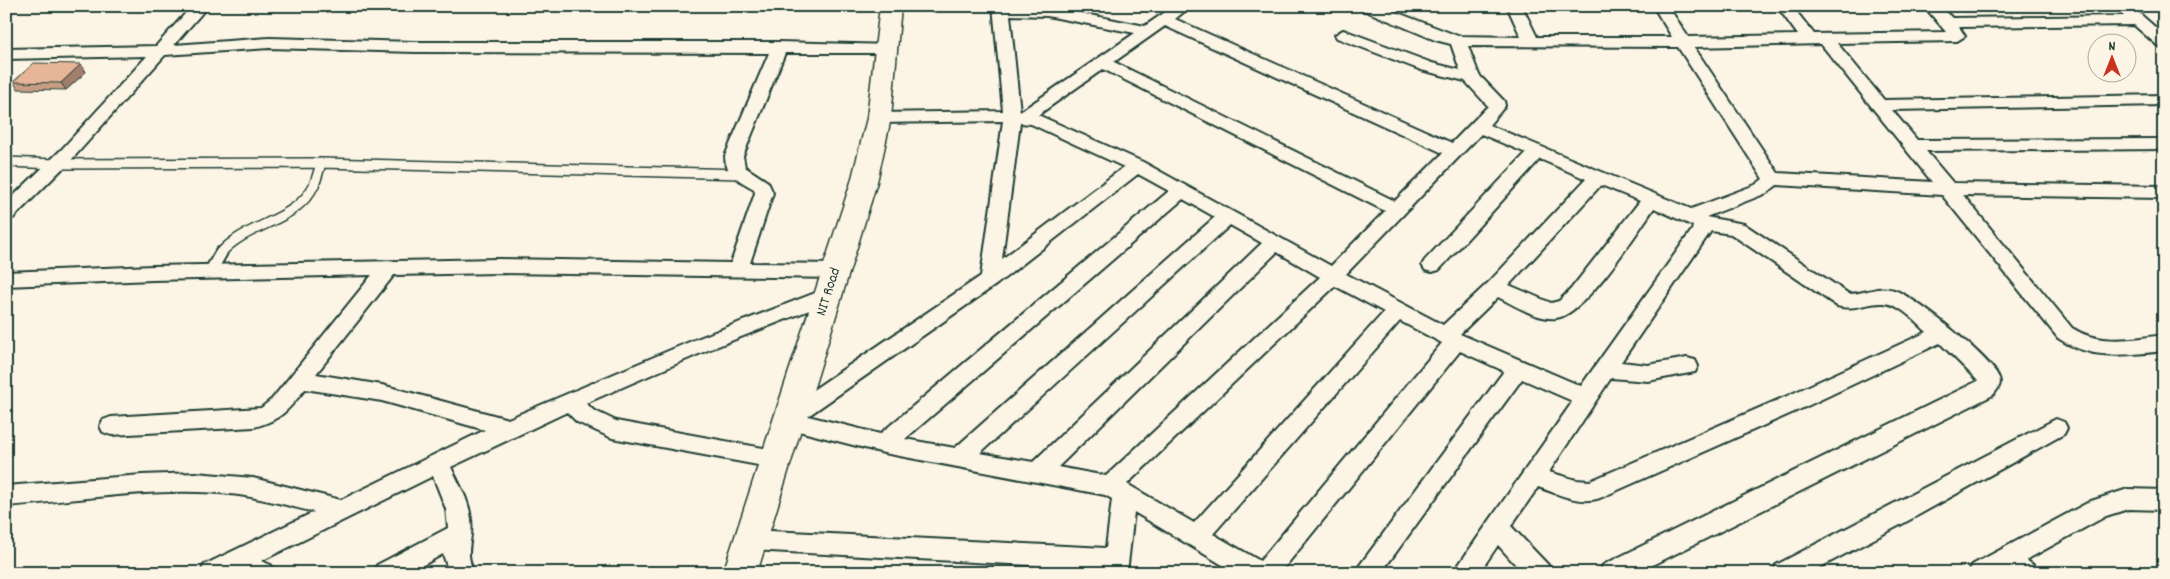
<svg xmlns="http://www.w3.org/2000/svg" width="2170" height="579" font-family="Dekko,sans-serif">
<style>
.lines{fill:none;stroke-linecap:round;stroke-linejoin:round}
.service-far1-casing{stroke:#1f3d34;stroke-width:12}
.service-casing{stroke:#1f3d34;stroke-width:15}
.minor-casing{stroke:#1f3d34;stroke-width:4}
.secondary-casing{stroke:#1f3d34;stroke-width:3}
.service-far1{stroke:#fcf5e5;stroke-width:9}
.service{stroke:#fcf5e5;stroke-width:11}
.minor{fill:#fcf5e5;fill-rule:evenodd}
.secondary{fill:#fcf5e5;fill-rule:evenodd}
.wall{fill:#c79d84;stroke:#1f3d34}
.shaded-wall{fill:#a27f6b;stroke:#1f3d34}
.building{fill:#e7b699;stroke:#1f3d34}
.labels{text-anchor:middle;dominant-baseline:central;stroke-width:4;stroke-linejoin:round;paint-order:stroke}
.street-label{font-size:15px;fill:#1f3d34;stroke:#fcf5e5}
</style>
<rect width="100%" height="100%" fill="#fcf5e5"/>
<filter id="ink" filterUnits="userSpaceOnUse"><feTurbulence type="fractalNoise" baseFrequency=".02" numOctaves="2"/><feDisplacementMap in="SourceGraphic" scale="10" xChannelSelector="R" yChannelSelector="G"/><feConvolveMatrix kernelMatrix="1 2 1 2 8 2 1 2 1" color-interpolation-filters="sRGB"/></filter>
<g filter="url(#ink)">
<g class="lines">
<defs>
<path id="service-far1" d="M6,162L56,164L321,163L742,174
M220,254C245,223 296,223 314,185C317,178 319,170 321,163"/>
<path id="service" d="M210,272L221,253"/>
<path id="minor" d="M192,6H208L174,45L269,38L415,42H779L891,45L893,48L891,51L885,53H785L743,156L745,167L768,182L773,193L750,263L836,264L843,266L846,271L843,276L836,278L498,273L394,275L316,374L382,385L508,419L694,340L828,288L835,290L838,295L835,300L708,350L586,403L593,410L616,421L774,450L782,452L785,459L782,466L774,468L612,438L577,422L567,412L451,467C459,484 469,500 471,519C474,542 463,549 474,573H449L443,554L409,573H374L377,565L448,528L446,509L433,476L261,561L271,565L274,573H201L204,565L314,512C289,506 265,499 239,495C163,485 83,500 6,506V486L142,475L196,473L253,478L341,500L485,430L382,401L305,389C288,410 281,420 254,427L111,435L103,432L100,426L103,420L111,417L261,408L272,399L372,275L153,280L6,286V272L153,266L498,259L731,263L755,193L754,189C740,181 725,174 725,156L769,53L415,52L269,48L165,55L74,157L13,218L6,220V203L62,149L147,56L6,59V49L156,46Z
M993,6H1056L1055,8L1145,26L1174,6H1191L1175,19L1452,143L1488,106L1465,81L1421,70L1337,38L1335,35L1343,30L1349,32L1432,63L1460,70L1451,44L1435,40L1361,9L1359,6H1380L1458,36L1521,37L1507,6H1522L1537,37H1672L1653,6H1668L1688,37L1798,35L1777,6H1792L1814,34L1946,32L1924,6H1940L1952,18L2124,16L2115,6H2131L2164,35V48L2158,46L2134,25L1959,27L1965,36L1957,41L1837,43L1884,100L2164,95V105L1892,110L1917,140L2164,139V149L1926,151L1953,183L2164,186V198L1963,195L2072,328C2100,346 2132,339 2164,335V351C2126,355 2091,361 2058,338L1942,195L1777,185L1767,193L1706,217L1744,224L1849,294C1864,294 1878,285 1894,290C1914,296 1993,360 1999,378C2002,385 1997,390 1993,395L1637,573H1600L1603,565L1978,381L1940,343L1803,408L1600,498C1580,505 1558,494 1538,487L1511,526L1548,565L1551,573H1523L1498,545L1479,573H1453L1571,404L1570,400L1522,379L1381,573H1354L1504,371L1460,351L1280,573H1236L1134,512L1127,573H1103V569L750,550L741,547L738,540L741,533L750,530L1106,548L1112,499L1105,495L884,453L787,428L779,425L776,419L779,413L981,276L1003,121L879,123L873,122L870,118L873,114L879,113L1003,111ZM1010,15L1047,16L1135,33L1020,112ZM1165,26L1443,153L1395,201L1114,62ZM1821,44L1932,182L1778,173L1694,47ZM1468,46L1678,47L1763,179L1755,185L1691,209L1489,125L1505,106L1504,101L1479,75ZM1103,69L1385,211L1331,266L1143,162L1038,115ZM1020,123L1031,124L1124,167L1002,259ZM1481,134L1526,153L1425,260L1422,265L1425,270L1432,272L1439,270L1540,159L1586,179L1489,282L1443,325L1346,274ZM1138,174L1169,191L880,434L808,416L997,284ZM1601,185L1640,201L1571,289L1559,301L1551,303L1509,285ZM1183,199L1215,217L955,448L905,439ZM1654,208L1693,226L1692,230L1581,386L1460,334L1498,297C1514,305 1537,320 1556,318C1584,316 1638,231 1654,208ZM1230,225L1262,243L1033,462L980,453ZM1711,231L1731,234L1837,306C1854,311 1867,302 1884,303C1900,304 1916,322 1927,332L1787,396L1590,481L1576,480L1549,472L1611,378L1648,381L1695,372L1698,366L1695,360L1687,358L1648,365L1621,362ZM1277,252L1320,277L1106,476L1058,467ZM1335,286L1384,312L1194,523L1127,484ZM1400,321L1442,343L1260,561L1213,534Z
M2056,419L2064,422L2067,428L2064,434L1904,523L1809,573H1773L1776,565Z
M2128,489L2164,490V510L2128,509L2106,516L2026,560L2033,565L2036,573H1969L1972,565L2091,501Z"/>
<path id="secondary" d="M880,6H901L891,118L877,182L757,573H723L851,182L867,118Z"/>
</defs>
<use href="#service-far1" class="service-far1-casing"/>
<use href="#service" class="service-casing"/>
<use href="#minor" class="minor-casing"/>
<use href="#secondary" class="secondary-casing"/>
<use href="#service-far1" class="service-far1"/>
<use href="#service" class="service"/>
<use href="#minor" class="minor"/>
<use href="#secondary" class="secondary"/>
</g>
<path class="wall" d="M81,64L86,72L66,90L18,89L13,82Z"/>
<path class="shaded-wall" d="M81,64L86,72L66,90L61,83Z"/>
<path class="building" d="M34,63L81,64L61,83L13,82Z"/>
</g>
<g class="labels">
<g class="street-label">
<text transform="translate(829 292) rotate(-72)">NIT Road</text>
</g>
</g>
<rect width="2170" height="579" fill="none" stroke="#fcf5e5" stroke-width="25"/>
<rect x="12" y="12" width="2145" height="554" fill="none" stroke="#1f3d34" stroke-width="2" filter="url(#ink)"/>
<g transform="translate(2112 58)"><circle r="24" fill="#fcf5e5" stroke="#a4ab9e"/>
<path d="M0-4L9 19L0 12L-9 19Z" fill="#c8321e"/>
<text y="-8" font-size="14" font-weight="bold" text-anchor="middle" fill="#1f3d34">N</text>
</g>
</svg>
